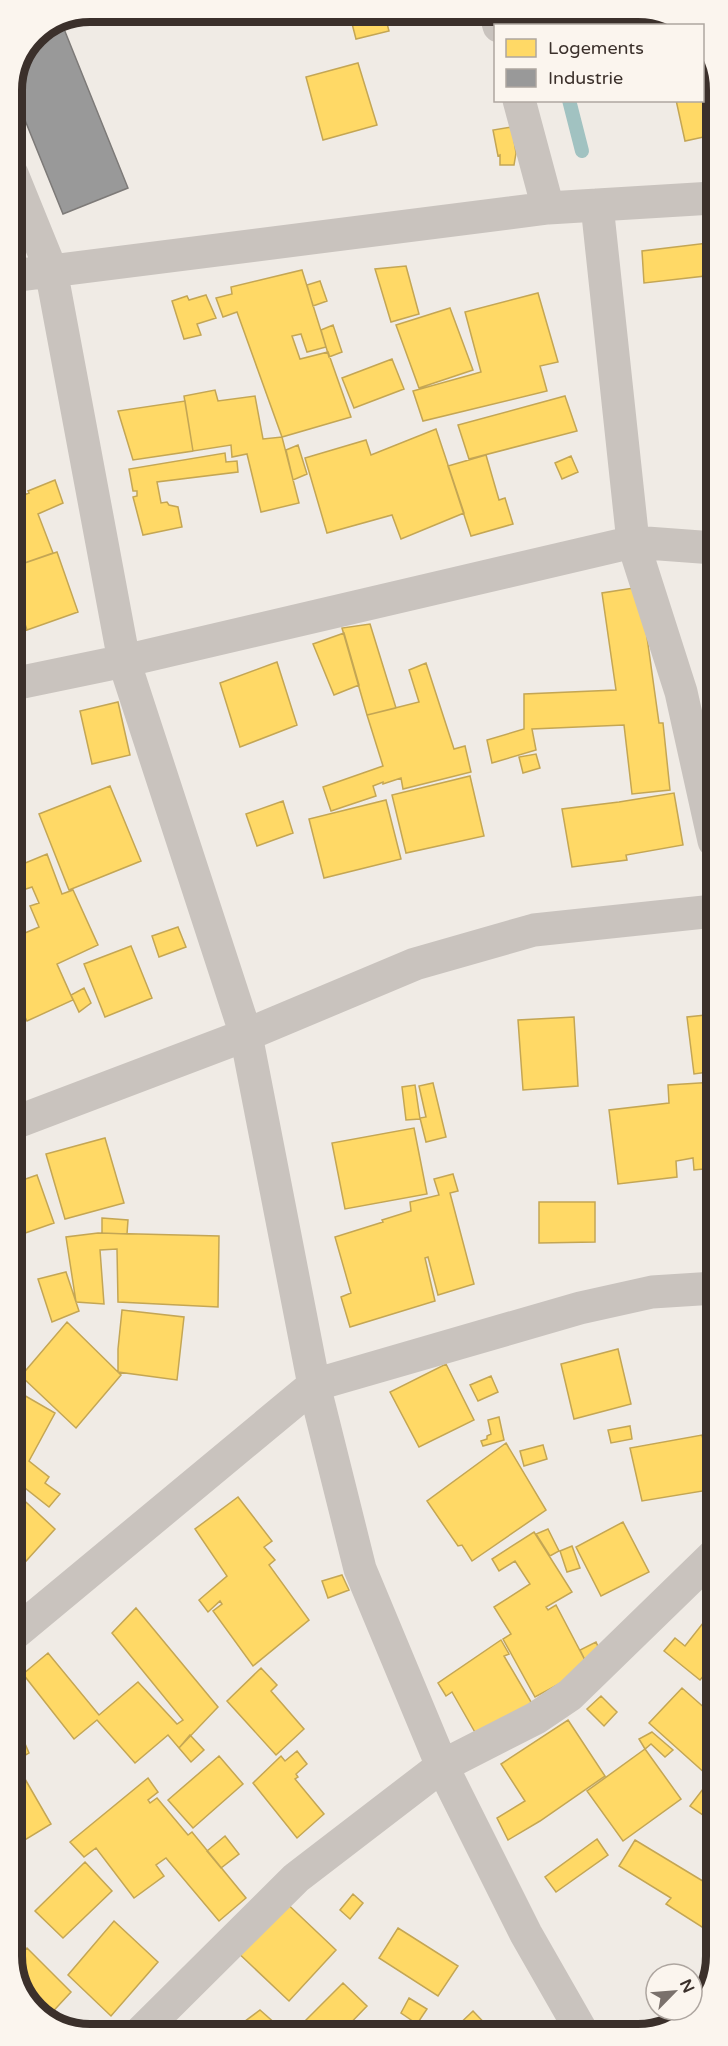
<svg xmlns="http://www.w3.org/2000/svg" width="728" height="2046" font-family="'Varela Round',sans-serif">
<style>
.homes{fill:#ffd966;stroke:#c4a654;stroke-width:1.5}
.industry{fill:#999;stroke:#7d7a78;stroke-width:1.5}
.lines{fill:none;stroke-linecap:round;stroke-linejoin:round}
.stream{stroke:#a1c2c1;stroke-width:14}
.minor{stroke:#c9c3be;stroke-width:33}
.rim{fill:none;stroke:#3b302b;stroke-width:8}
</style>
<rect width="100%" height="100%" fill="#f0ebe5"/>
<path class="homes" d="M349,12H384L389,31L356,39Z
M609,12H643L678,26H611Z
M358,63L377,125L323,140L306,77Z
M709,64L713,74V135L685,141L676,100H702V65Z
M512,127L516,153L514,165H500V155L498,156L493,130Z
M708,243L709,246H713L714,275L644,283L642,251Z
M406,266L419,314L391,322L375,269Z
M302,270L326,347L307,352L301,334L292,336L300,359L328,352L351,417L282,437L237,312L223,317L216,298L232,294L231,287Z
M320,281L327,301L313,306L307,285Z
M538,293L558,362L540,366L547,391L423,421L413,391L481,372L465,312Z
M206,295L216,318L197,324L201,335L184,339L172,301L187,296L189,300Z
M450,308L473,370L419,388L396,325Z
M333,325L342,352L329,357L321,330Z
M392,359L404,389L354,408L342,378Z
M215,390L218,401L255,396L263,439L282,437L299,503L261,512L247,454L232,457L231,445L193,451L184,396Z
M565,396L577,431L469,459L458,425Z
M185,401L193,451L133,460L118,411Z
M714,426V477L704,428Z
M436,429L464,513L401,539L392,515L327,533L305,458L366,440L371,455Z
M298,445L307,474L293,480L286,450Z
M225,453L226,462L237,461L238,472L157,482L161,503L167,502L169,505L178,507L182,527L143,535L133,497L137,496V491H133L129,469Z
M486,455L499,500L505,498L513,524L471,536L448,466Z
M571,456L578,472L562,479L555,463Z
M55,480L63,503L38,514L53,553L13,567V499L29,493L28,491Z
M57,552L78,612L27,630L13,588V567Z
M640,587L659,723H663L670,790L632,794L624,725L532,729L536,750L492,763L487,740L524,729V694L616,690L602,593Z
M13,588L27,630L13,634Z
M370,624L396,708L367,715L342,628Z
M344,633L359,685L334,695L313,644Z
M277,662L297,725L240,747L220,683Z
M426,663L454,749L465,746L471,772L403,789L401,778L383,784V782L373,786L376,796L331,811L323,787L383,766L367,715L419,702L409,670Z
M714,675V724L704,722Z
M118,702L130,755L92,764L80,711Z
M536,754L540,768L523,773L519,757Z
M470,776L484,836L406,853L392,795Z
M110,786L141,861L69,890L39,814Z
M674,793L683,845L626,855L627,860L572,867L562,809L619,802Z
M386,800L401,859L324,878L309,819Z
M283,801L293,833L257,846L246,814Z
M47,854L62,894L73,890L98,945L57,964L73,1000L27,1021L13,994V938L39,927L30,906L39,903L32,887L14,893L13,868Z
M178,927L186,947L159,957L152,936Z
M131,946L152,998L105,1017L84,964Z
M84,988L91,1003L79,1012L71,995Z
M14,1007L21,1022L13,1026V1008Z
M715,1014V1071L694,1074L687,1017Z
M574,1017L578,1086L523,1090L518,1020Z
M715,1082V1157H713L714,1168L694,1170L693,1158L676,1161L677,1177L618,1184L609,1110L669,1103L668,1085Z
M433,1083L446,1137L426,1142L420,1118L426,1117L419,1086Z
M415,1085L420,1119L406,1120L402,1087Z
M414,1128L427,1194L345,1209L332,1143Z
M105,1138L124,1203L65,1219L46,1154Z
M453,1174L458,1191L450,1193L474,1284L438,1295L428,1257L425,1258L435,1301L350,1327L341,1297L351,1293L335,1237L383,1222L382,1220L411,1211L410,1202L439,1195L434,1179Z
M37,1175L54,1223L14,1237V1183Z
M539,1202H595V1242L539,1243Z
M102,1218L128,1220L127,1234L102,1233Z
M98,1233L219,1236L218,1307L118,1302L117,1249L100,1250L104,1304L76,1302L66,1237Z
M66,1272L79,1311L52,1322L38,1279Z
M122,1310L184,1317L177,1380L118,1372V1349Z
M67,1322L121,1375L76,1428L21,1376Z
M618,1349L631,1404L574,1419L561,1364Z
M446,1364L474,1420L419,1447L390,1392Z
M491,1376L498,1392L478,1401L470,1385Z
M22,1394L55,1413L29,1461L49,1477L45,1483L60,1494L49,1507L15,1480L20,1473L14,1469V1409Z
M499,1417L504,1440L483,1446L481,1441L487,1439V1436L491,1434L488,1420Z
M630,1426L632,1439L611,1443L608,1430Z
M715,1434V1465L707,1437Z
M702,1435L715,1489L642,1501L630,1448Z
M506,1443L546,1510L472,1561L462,1545L458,1546L427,1501Z
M543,1445L547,1459L524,1466L520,1451Z
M14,1491L55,1529L18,1570L14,1567Z
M238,1497L272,1541L264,1547L275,1560L269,1565L309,1620L253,1666L213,1611L222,1604L220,1601L208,1612L199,1600L227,1576L195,1529Z
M623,1522L649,1572L601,1596L576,1547Z
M548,1529L559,1551L550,1556L536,1534Z
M534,1532L572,1592L546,1607L548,1610L556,1605L589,1668L535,1697L503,1639L511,1634L494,1607L530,1584L515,1561L499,1571L492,1559Z
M572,1546L580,1568L567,1572L560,1551Z
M342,1575L349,1590L328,1598L322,1581Z
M136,1608L218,1707L179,1748L168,1735L135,1763L97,1720L74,1739L23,1674L48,1653L99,1715L138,1682L177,1724L183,1720L112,1633Z
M707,1618L716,1625V1661L700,1680L664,1651L675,1638L685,1646Z
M501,1640L509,1654L504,1656L534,1707L480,1741L452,1692L446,1696L438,1683Z
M596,1642L604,1660L589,1668L580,1650Z
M261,1668L277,1685L271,1691L304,1729L276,1755L227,1701Z
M682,1688L716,1718V1765L707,1775L649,1723Z
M601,1696L617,1712L604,1726L587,1709Z
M568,1720L605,1776L540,1821L508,1840L497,1818L525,1801L501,1764Z
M20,1732L29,1753L14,1762V1736Z
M652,1732L673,1750L665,1757L651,1744L645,1749L639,1739Z
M190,1735L204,1750L191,1762L179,1748Z
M645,1749L681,1799L623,1841L587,1791Z
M297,1751L307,1764L296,1774L298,1777L295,1779L324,1814L297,1838L253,1783L281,1756L285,1761Z
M219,1756L243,1784L193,1828L168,1800Z
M716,1772V1824L690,1806Z
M148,1778L158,1792L148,1800L150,1803L157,1798L188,1835L192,1832L246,1898L219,1921L166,1858L156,1865L164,1876L134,1898L96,1848L84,1857L70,1842Z
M25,1779L51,1824L15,1846V1786Z
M225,1836L239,1854L221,1868L207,1851Z
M597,1839L608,1855L556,1892L545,1877Z
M635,1840L716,1889V1907L705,1929L666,1904L671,1898L619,1866Z
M85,1862L112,1891L63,1938L35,1911Z
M353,1894L363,1903L350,1919L340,1910Z
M280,1897L336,1950L289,2001L233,1948Z
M114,1921L158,1962L111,2016L68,1975Z
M398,1928L458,1966L438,1996L379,1958Z
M27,1948L71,1992L46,2019L43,2018L15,1976V1960Z
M343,1983L367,2006L341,2033L294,2032Z
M409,1998L427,2009L417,2024L401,2013Z
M260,2010L286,2033H229Z
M473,2011L493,2032H451Z"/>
<path class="industry" d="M62,24L128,188L63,214L12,88L35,35Z"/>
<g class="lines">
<path class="stream" d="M546,12L549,26
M569,100L582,151"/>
<path class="minor" d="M495,12L499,26
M519,100L548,208
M12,174L51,270L124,661L246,1035L314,1385L360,1569L442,1766L526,1934L582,2032
M597,205L633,542L681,692L714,841
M12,276L548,208L713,198
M13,684L124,661L633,542L714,548
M14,1123L246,1035L415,964L534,930L714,911
M14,1634L314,1385L580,1308L652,1292L715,1288
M139,2034L296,1878L442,1766L536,1718L570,1695L715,1554"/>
</g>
<path d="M0 0H728V2046H0ZM90 22H638A68 68 0 0 1 706 90V1956A68 68 0 0 1 638 2024H90A68 68 0 0 1 22 1956V90A68 68 0 0 1 90 22Z" fill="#fbf5ee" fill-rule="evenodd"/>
<path class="rim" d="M90 22H638A68 68 0 0 1 706 90V1956A68 68 0 0 1 638 2024H90A68 68 0 0 1 22 1956V90A68 68 0 0 1 90 22Z"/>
<rect x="494" y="24" width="210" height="78" fill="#fbf5ee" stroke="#aea6a0" stroke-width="1.5"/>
<rect x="506" y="39" width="30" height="18" fill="#ffd966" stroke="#aea6a0" stroke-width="1.5"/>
<text x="548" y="54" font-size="18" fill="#3b302b">Logements</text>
<rect x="506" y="69" width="30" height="18" fill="#999999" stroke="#aea6a0" stroke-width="1.5"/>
<text x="548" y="84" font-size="18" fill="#3b302b">Industrie</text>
<g transform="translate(674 1992) rotate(65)"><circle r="28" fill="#fbf5ee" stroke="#aea6a0" stroke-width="1.5"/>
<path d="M0-4.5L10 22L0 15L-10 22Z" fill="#7a716c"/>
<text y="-9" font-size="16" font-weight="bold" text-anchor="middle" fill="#3b302b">N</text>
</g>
</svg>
